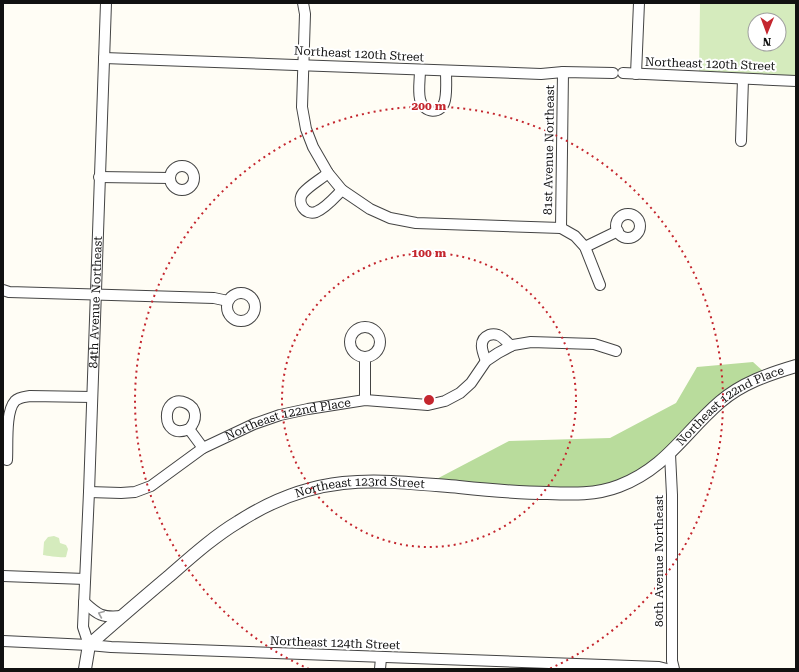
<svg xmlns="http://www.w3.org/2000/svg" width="799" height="672" font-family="'Roboto Serif',serif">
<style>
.green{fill:#d5ebbd;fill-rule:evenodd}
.forest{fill:#b9dc9c}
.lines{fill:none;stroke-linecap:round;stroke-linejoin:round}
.minor-casing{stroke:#444;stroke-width:12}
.tertiary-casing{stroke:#444;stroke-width:14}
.minor{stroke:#fff;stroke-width:10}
.tertiary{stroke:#fff;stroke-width:12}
.oneway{stroke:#a0a0a0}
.ring{fill:none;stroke:#c4262e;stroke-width:2;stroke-dasharray:2 4}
.labels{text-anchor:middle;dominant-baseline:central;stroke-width:4;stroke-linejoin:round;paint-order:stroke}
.street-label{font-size:12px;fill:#111;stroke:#fff}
.centre{fill:#c4262e;stroke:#fff;stroke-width:2}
.ring-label{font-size:12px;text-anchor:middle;font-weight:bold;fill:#c4262e;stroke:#fff;stroke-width:4;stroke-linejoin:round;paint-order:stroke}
</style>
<rect width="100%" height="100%" fill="#fffdf5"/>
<path class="green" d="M700,3H796V81L699,77ZM755,20H779V44H755Z
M54,536L59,538L60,543L66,545L68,549L66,557C63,558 48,556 43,555L44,542L48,537Z"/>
<path class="forest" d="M753,362L765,373L743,384L670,454L598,492L427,484L509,441L610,438L676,403L697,367Z"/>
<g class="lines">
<defs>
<g id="minor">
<path d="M303,3L305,14L302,107L306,129L313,147L328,173L342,190L370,209L390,218L416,223L561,228"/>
<path d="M104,58L541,74L563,72L613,73"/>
<path d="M420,70C420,79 418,90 420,99C423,114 442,115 445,100C447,91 446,80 446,71"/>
<path d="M563,72L561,228L575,236L585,247L600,285"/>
<path d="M623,73L796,81"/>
<path d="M636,74L639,3"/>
<path d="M741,141L743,79"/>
<circle cx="182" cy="178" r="12"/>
<path d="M328,173C320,180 310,185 303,193C296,202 305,216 316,212C326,208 335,197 342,190"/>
<path d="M99,177L170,178"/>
<circle cx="628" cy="226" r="12"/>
<path d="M585,247L618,231"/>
<path d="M3,290L9,292L214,298L228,301"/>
<circle cx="241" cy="307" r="14"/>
<circle cx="365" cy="342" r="15"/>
<path d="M365,358V400"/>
<path d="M486,361C483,353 477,340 489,335C492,334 495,334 498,335C503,337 507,342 511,346"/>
<path d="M189,429C159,442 161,392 186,403C198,408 197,421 189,429L203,448"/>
<path d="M670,454L672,495V661L674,669"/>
<path d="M7,460C8,446 5,412 15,401C19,397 24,397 30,396L92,397"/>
<path id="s1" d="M89,492L121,493L135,492L151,486L203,448L254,424L280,415L308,409L365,400L428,405L445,401L460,393L471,383L486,361L498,353L513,345L531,342L594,344L616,351"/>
<path d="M3,576L85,579"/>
<path d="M84,602C98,615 102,618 122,616"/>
<path d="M3,641L89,645L111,647L659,667L667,669"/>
<path id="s2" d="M89,645L83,627L89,492L106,3"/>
<path d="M380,669L381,658"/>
</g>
<g id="tertiary">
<path id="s3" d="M85,669L89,645C115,622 142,599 168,577C190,558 213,537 238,522C269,502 306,487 343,483C381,479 421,484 459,487C488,490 518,493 547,493C572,494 596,495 619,486C666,468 684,433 720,402C742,383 769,374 796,366"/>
</g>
</defs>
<use href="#minor" class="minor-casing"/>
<use href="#tertiary" class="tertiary-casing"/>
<use href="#minor" class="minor"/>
<use href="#tertiary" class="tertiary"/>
</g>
<defs><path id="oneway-chevron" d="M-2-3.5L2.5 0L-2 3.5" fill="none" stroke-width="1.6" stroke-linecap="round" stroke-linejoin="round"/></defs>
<use class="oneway" href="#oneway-chevron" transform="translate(101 614) rotate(-157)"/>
<g class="ring">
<circle cx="429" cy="400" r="147"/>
<path d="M309 669A294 294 0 1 1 549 669"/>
</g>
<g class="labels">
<g class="street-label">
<text transform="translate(359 54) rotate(3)">Northeast 120th Street</text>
<text transform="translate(710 64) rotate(2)">Northeast 120th Street</text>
<text transform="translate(549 150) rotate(-89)">81st Avenue Northeast</text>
<text stroke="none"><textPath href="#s2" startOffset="344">84th Avenue Northeast</textPath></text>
<text stroke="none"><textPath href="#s3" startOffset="747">Northeast 122nd Place</textPath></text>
<text stroke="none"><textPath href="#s1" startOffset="218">Northeast 122nd Place</textPath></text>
<text stroke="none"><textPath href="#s3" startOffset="347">Northeast 123rd Street</textPath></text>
<text transform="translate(659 561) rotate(-90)">80th Avenue Northeast</text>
<text transform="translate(335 643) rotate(2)">Northeast 124th Street</text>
</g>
</g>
<circle cx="429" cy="400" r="6" class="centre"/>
<g class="ring-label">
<text x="429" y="110">200 m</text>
<text x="429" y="257">100 m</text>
</g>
<rect width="799" height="672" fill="none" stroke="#111111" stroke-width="8"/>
<g transform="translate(767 32) rotate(181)"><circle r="19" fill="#ffffff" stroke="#a0a0a0"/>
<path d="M0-3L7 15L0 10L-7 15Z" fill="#c4262e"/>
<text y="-6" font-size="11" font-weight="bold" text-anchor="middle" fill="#111111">N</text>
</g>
</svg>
